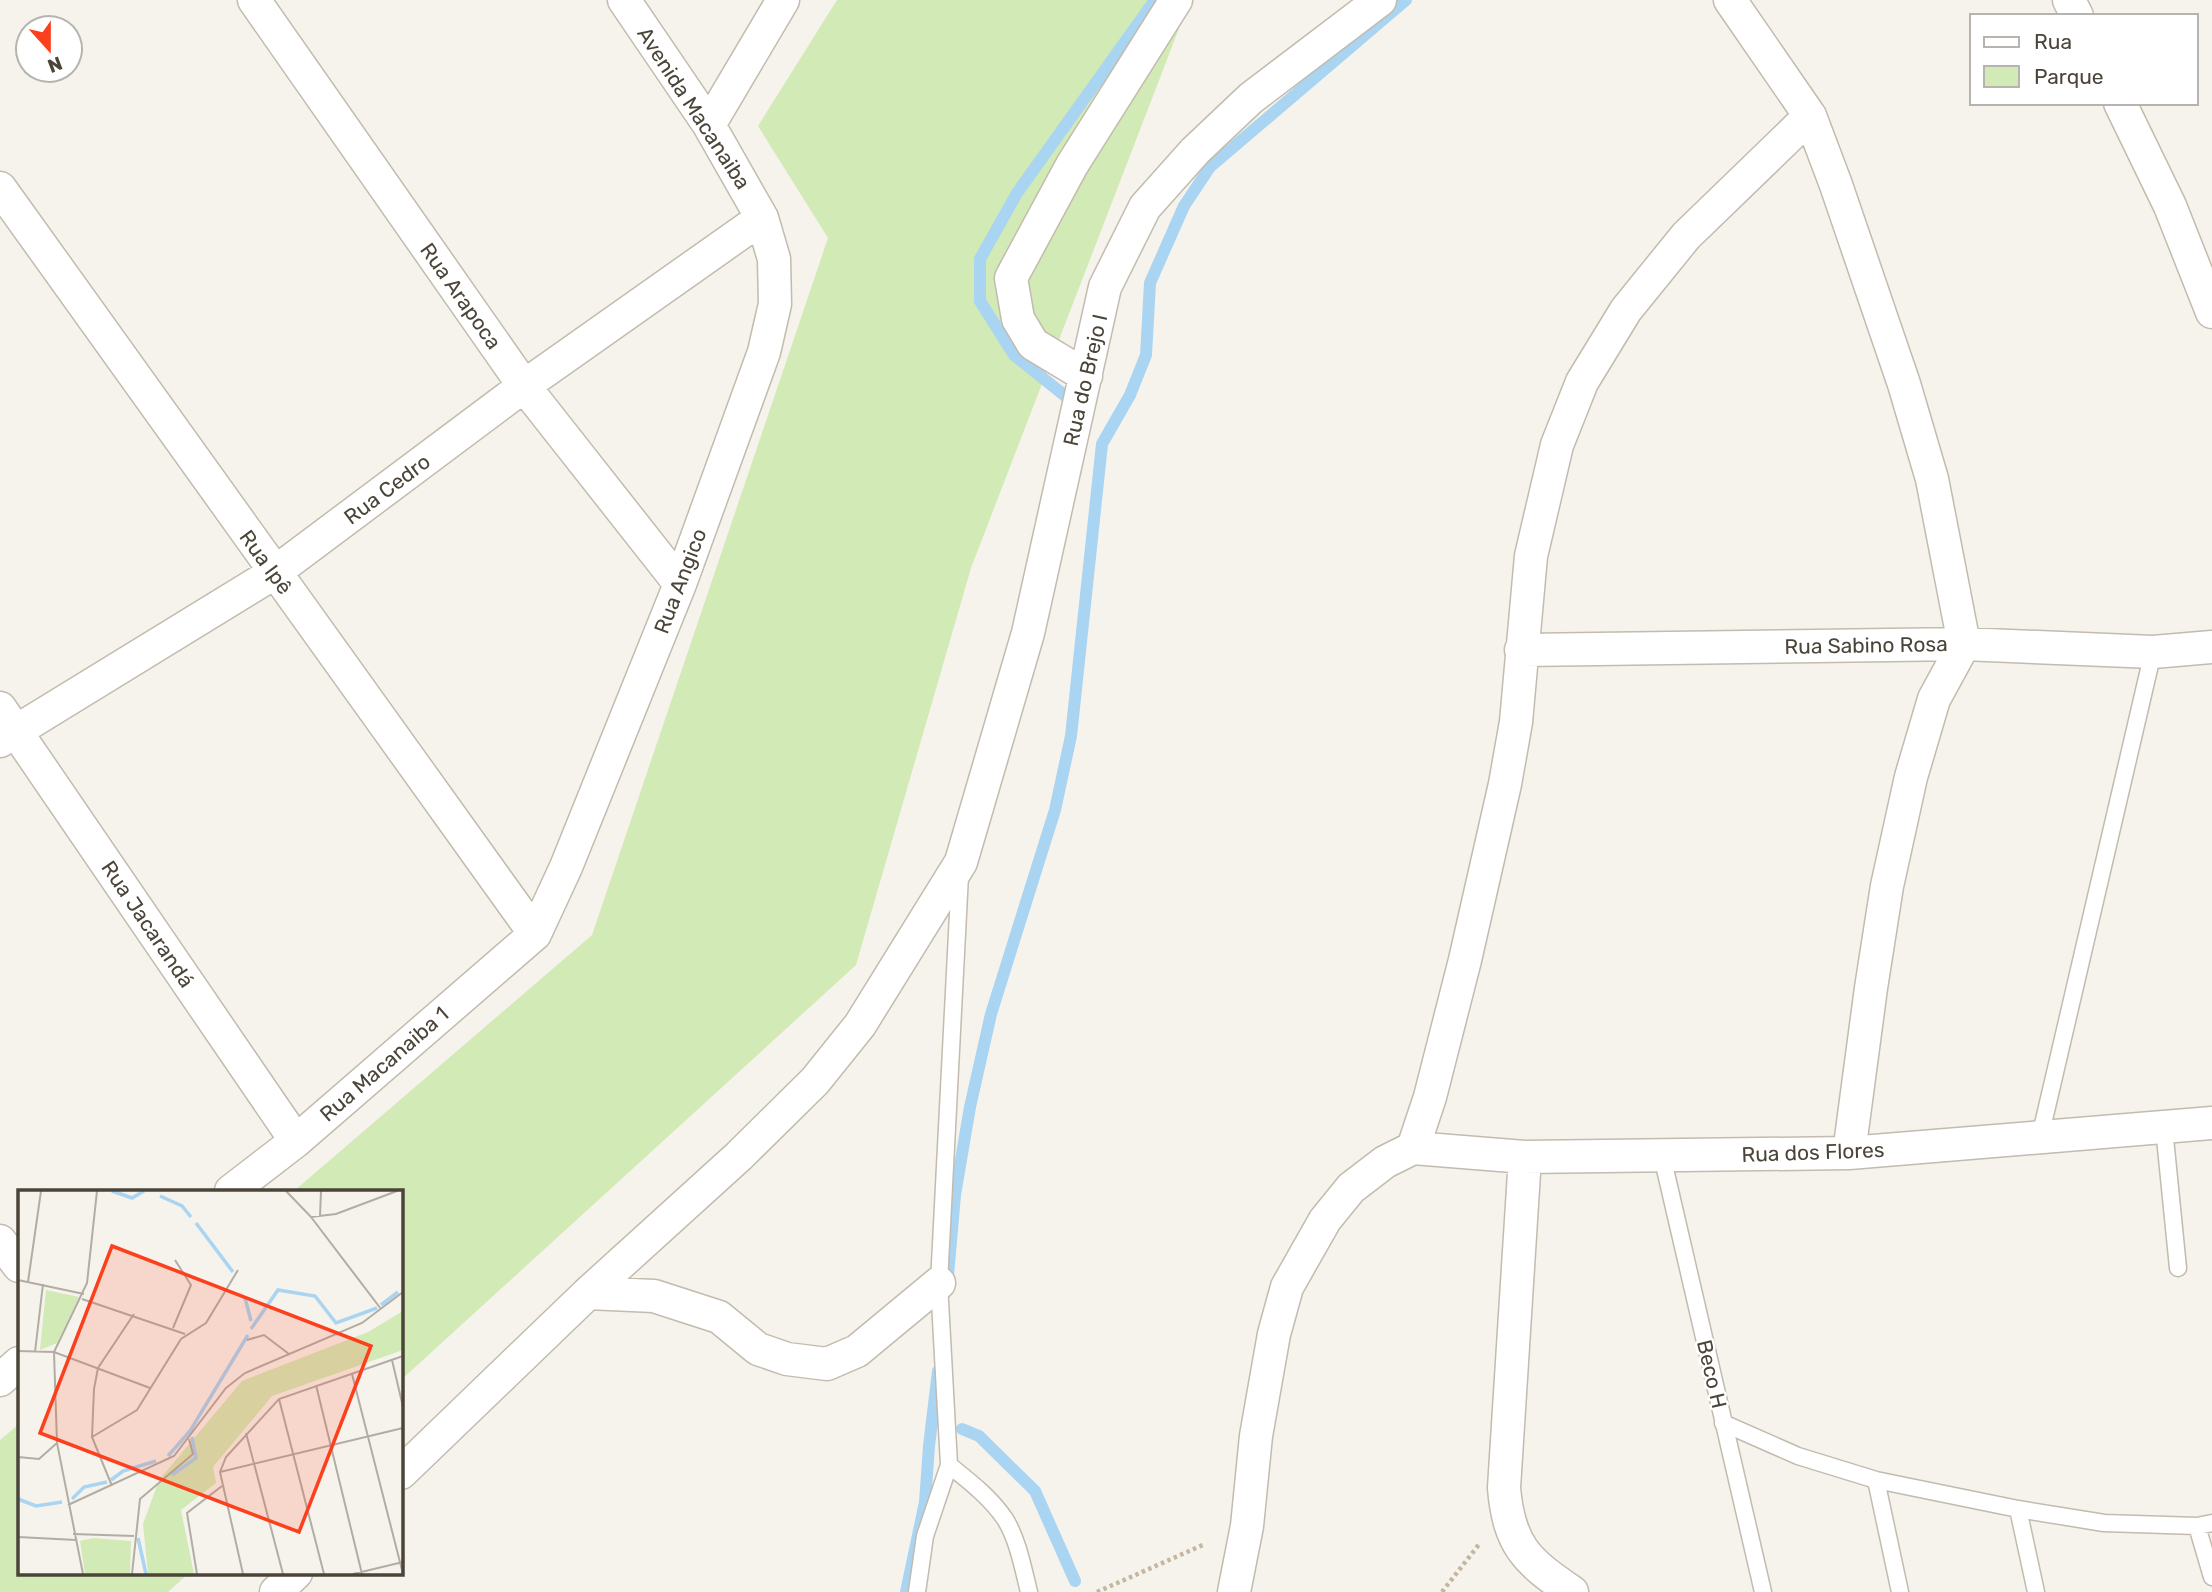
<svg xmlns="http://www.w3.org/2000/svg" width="2212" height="1592" font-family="Rubik,sans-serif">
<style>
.green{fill:#d2eab5}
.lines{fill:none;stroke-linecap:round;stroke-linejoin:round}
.stream{stroke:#a9d4f2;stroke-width:12}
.service-casing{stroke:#c2bbae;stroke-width:19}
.minor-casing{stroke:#c2bbae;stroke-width:35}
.path{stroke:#c4b79f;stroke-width:4.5;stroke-dasharray:3.5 3.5;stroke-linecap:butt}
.service{stroke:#fff;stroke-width:16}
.minor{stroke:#fff;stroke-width:32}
.labels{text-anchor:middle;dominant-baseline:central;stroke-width:5;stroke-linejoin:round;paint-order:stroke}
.street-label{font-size:21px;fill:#4b4439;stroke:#fff}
.inset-river{fill:none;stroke:#a9d4f2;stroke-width:3.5}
.inset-road{fill:none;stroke:#b2ada4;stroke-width:2}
.view{fill:#fc3f1d;fill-opacity:0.15;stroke:#fc3f1d;stroke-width:3.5}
.inset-edge{fill:none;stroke:#4b4439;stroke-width:3.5}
</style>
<rect width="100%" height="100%" fill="#f6f3ec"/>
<path class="green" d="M837,0H1190L971,568L856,965L401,1380V1191H294L592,935L828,238L758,126Z
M19,1424V1573H189L168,1592H0V1440Z"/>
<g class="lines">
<path class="stream" d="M1069,399L1014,355L980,301V259L1017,193L1155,0
M947,1287L955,1195L970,1107L991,1014L1055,810L1071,736L1102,444L1130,395L1146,355L1150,283L1184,206L1210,167L1406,0
M962,1429L979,1436L1035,1491L1075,1581
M906,1592L925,1502L929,1446L938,1371"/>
<defs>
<path id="service" d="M2164,1128L2178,1268
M2040,1137L2153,652
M1662,1156L1763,1592
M1723,1423L1798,1456L1876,1480L2018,1509L2104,1523L2197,1526L2212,1523
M949,1465C969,1481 990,1497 1005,1519C1018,1540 1023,1568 1029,1592
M1876,1480L1900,1592
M2018,1509L2036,1592
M2197,1526L2212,1577
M917,1592L925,1536L949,1465L939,1283L960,875"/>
<path id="minor" d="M254,0L524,386L680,584
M1730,0L1810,116L1836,185L1904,384L1932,479L1964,644L1934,699L1911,777L1887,886L1871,988L1849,1153
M2069,0L2077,16
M2120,103L2170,206L2212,312
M709,125L783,0
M0,188L535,934
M1086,376L1033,344L1018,319L1011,278L1072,165L1176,0
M1521,650L1964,644L2153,652L2212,647
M0,708L296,1141
M0,741L274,573L524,386L762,218
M1413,1148L1525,1157L1849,1153L2212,1123
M1525,1157L1504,1488C1509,1545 1526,1561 1572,1592
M231,1191L296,1141L535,934L566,867L680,584L764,352L775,304L774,259L762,218L709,125L624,0
M0,1241L19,1266
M588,1293L654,1296L719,1317L758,1349L787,1359L827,1364L857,1351L939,1283
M0,1380L19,1363
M401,1473L588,1293L739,1156L815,1081L860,1025L961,862L1028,633L1105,287L1145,207L1195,151L1251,98L1380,0
M276,1592L296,1573
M1234,1592L1247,1526L1256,1436L1274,1334L1287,1287L1325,1220L1351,1188L1385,1162L1413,1148L1430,1097L1465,960L1505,784L1516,722L1531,556L1557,445L1582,382L1626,310L1686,236L1810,116"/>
</defs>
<use href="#service" class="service-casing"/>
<use href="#minor" class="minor-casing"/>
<path class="path" d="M1097,1592L1205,1544
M1442,1592L1480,1543"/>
<use href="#service" class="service"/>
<use href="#minor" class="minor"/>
</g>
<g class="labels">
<g class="street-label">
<text transform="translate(694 108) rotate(57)">Avenida Macanaiba</text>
<text transform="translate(461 296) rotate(55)">Rua Arapoca</text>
<text transform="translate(1085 380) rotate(-77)">Rua do Brejo I</text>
<text transform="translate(387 489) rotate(-37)">Rua Cedro</text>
<text transform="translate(266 562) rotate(54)">Rua Ipê</text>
<text transform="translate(680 581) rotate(-69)">Rua Angico</text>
<text transform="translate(1866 645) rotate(-1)">Rua Sabino Rosa</text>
<text transform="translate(148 924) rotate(56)">Rua Jacarandá</text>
<text transform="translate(384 1064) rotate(-41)">Rua Macanaiba 1</text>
<text transform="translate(1813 1152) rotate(-2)">Rua dos Flores</text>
<text transform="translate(1712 1374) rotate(77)">Beco H</text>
</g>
</g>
<g transform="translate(18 1190)">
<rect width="385" height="385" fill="#f6f3ec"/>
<path d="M28,100L61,107L39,153L22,160ZM385,121V160L254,206L195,277L198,293L163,320L176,384H130L125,334L141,290L224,191L350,142ZM75,348L113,351L112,384H67L62,351Z" fill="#d2eab5"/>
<path class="inset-river" d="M94,1L114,8L126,1M142,6L164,16L173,27M178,33L215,82M227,108L233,131M363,115L380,102M233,139L260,100L297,106L318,133L359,118M150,266L172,241L230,145M154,285L178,268L174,247M93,290L105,281L138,271M0,309L18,316L44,312M54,309L66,297L89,292M120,348L128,384"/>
<path class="inset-road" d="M268,1L293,27L318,24L379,1M302,26L303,1M293,27L363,119M0,90L66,104M10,92L23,1M64,109L167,144M155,138L173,95L157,70M229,150L246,145L271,164M0,161L36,162L132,198M17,162L25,94M374,170L385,217M334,184L385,384M298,195L344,384M261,209L306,384M228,243L265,384M74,247L119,220L163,149L188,133L220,80M0,267L21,269L39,253M202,282L385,238M94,296L74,247L76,199L80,178L116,124M50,315L156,266L208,198L227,183L344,133L385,102M55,344L116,346M0,347L58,350M65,384L39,253L36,162L69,93L79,1M114,384L122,309L175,264L171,249M179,384L169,323L204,296M225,384L202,282L208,267L261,209L385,166M335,384L385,372"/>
<path class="view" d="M94,56L353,156L281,342L22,243Z"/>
<rect width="385" height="385" class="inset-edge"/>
</g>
<rect x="1970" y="14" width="228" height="91" fill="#ffffff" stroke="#b7b4b0" stroke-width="2"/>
<rect x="1984" y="37" width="35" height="10" fill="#ffffff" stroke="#b7b4b0" stroke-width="2"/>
<text x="2034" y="49" font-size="21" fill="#4b4439">Rua</text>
<rect x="1984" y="66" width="35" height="21" fill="#d2eab5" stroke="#b7b4b0" stroke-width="2"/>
<text x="2034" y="84" font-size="21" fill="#4b4439">Parque</text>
<g transform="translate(49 49) rotate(159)"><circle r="33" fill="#ffffff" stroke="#b7b4b0" stroke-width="2"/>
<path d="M0-5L12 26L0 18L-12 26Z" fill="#fc3f1d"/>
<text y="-10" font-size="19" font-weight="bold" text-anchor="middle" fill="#4b4439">N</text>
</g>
</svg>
